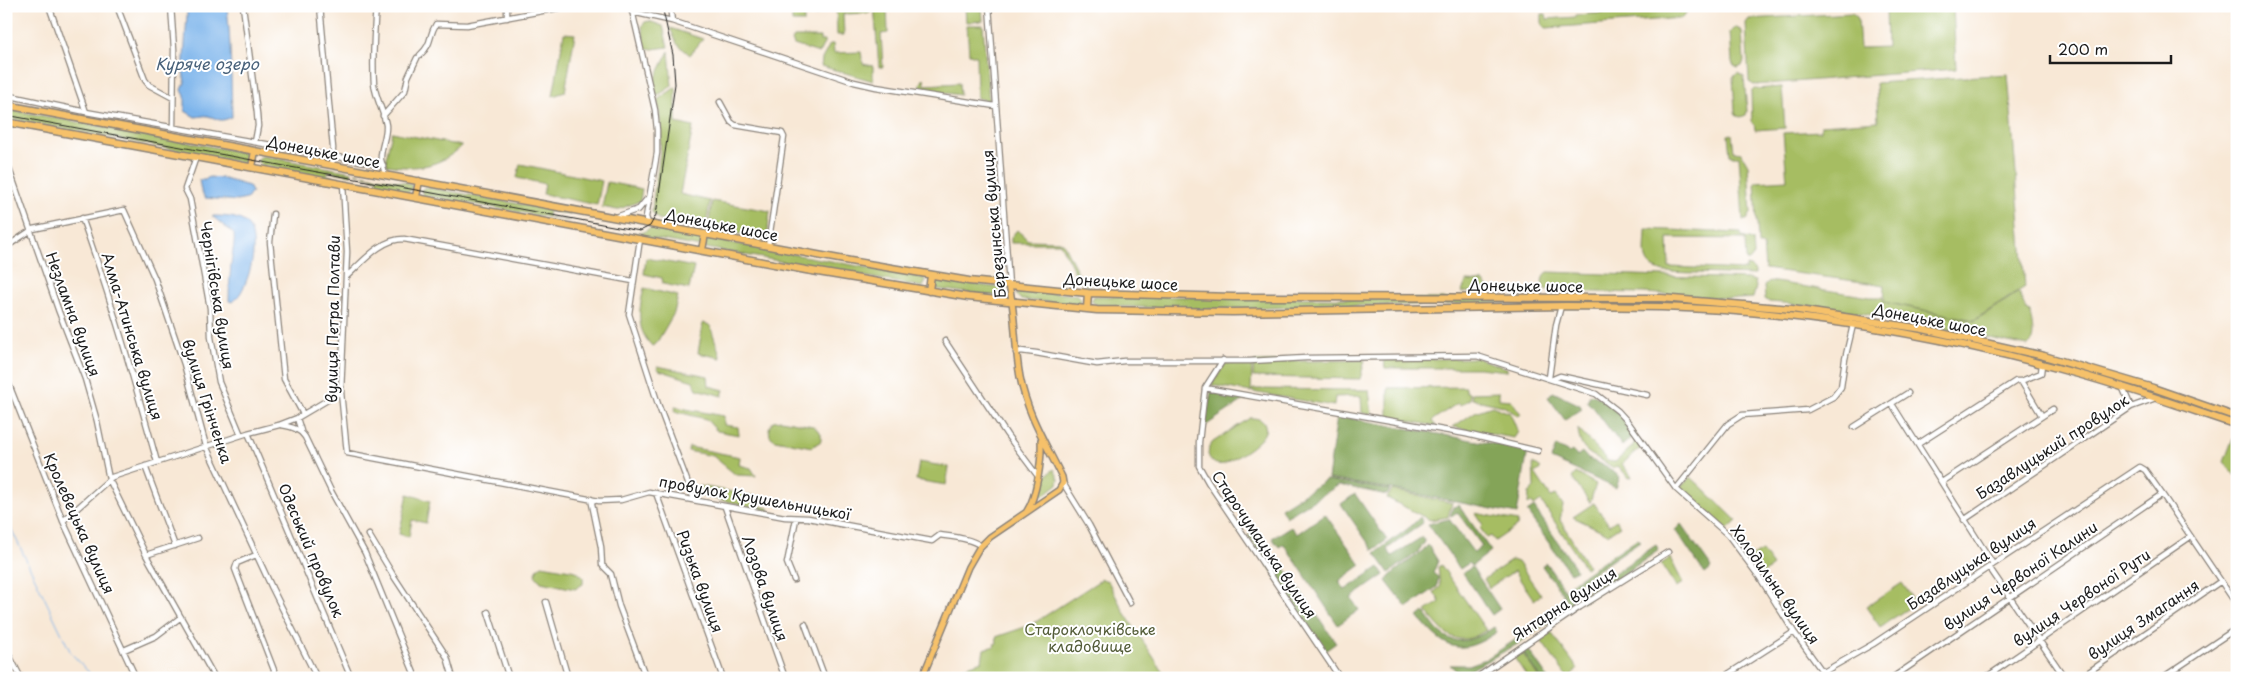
<svg xmlns="http://www.w3.org/2000/svg" width="2243" height="684" font-family="'Playpen Sans',sans-serif">
<style>
.green{fill:#a6bd62;stroke:#616c3f}
.forest{fill:#84a458;stroke:#50603a}
.water{fill:#7bb4eb;stroke:#4c6884}
.lines{fill:none;stroke-linecap:round;stroke-linejoin:round}
.stream{stroke:#7bb4eb;stroke-width:1}
.minor-casing{stroke:#8a8279;stroke-width:7}
.major-casing{stroke:#8a8279;stroke-width:8}
.highway-casing{stroke:#8a8279;stroke-width:9}
.minor{stroke:#fff;stroke-width:4.5}
.major{stroke:#f6c16b;stroke-width:5}
.highway{stroke:#f6c16b;stroke-width:6}
.tram{stroke:#1c1c1c;stroke-width:1}
.labels{text-anchor:middle;dominant-baseline:central;stroke-width:4;stroke-linejoin:round;paint-order:stroke}
.street-label{font-size:15px;fill:#1c1c1c;stroke:#fff}
.park-label{font-size:15px;fill:#535c38;stroke:#fff}
.water-label{font-size:16px;font-style:italic;fill:#476079;stroke:#fff}
</style>
<rect width="100%" height="100%" fill="#fff"/>
<filter id="ink" filterUnits="userSpaceOnUse"><feTurbulence type="fractalNoise" baseFrequency=".02" numOctaves="2"/><feDisplacementMap in="SourceGraphic" scale="10" xChannelSelector="R" yChannelSelector="G"/><feConvolveMatrix kernelMatrix="1 2 1 2 8 2 1 2 1" color-interpolation-filters="sRGB"/></filter>
<filter id="wash" filterUnits="userSpaceOnUse"><feTurbulence type="fractalNoise" baseFrequency=".0096" numOctaves="4" result="noise"/><feDisplacementMap in="SourceGraphic" scale="20" xChannelSelector="R" yChannelSelector="G"/><feGaussianBlur stdDeviation="1.12" result="paint"/><feColorMatrix in="noise" values="0 0 0 0 0 0 0 0 0 0 0 0 0 0 0 0 0 1.4 0 .05"/><feComposite in="paint" operator="in"/></filter>
<g filter="url(#wash)">
<rect width="100%" height="100%" fill="#f8e8d6"/>
<path class="green" d="M792,6H816L817,15L804,16V22H792Z
M836,6H870V13L843,14L844,35H837Z
M874,6H887L888,33L881,34L883,67H879Z
M965,6H982L983,21L966,22Z
M1605,6H1685L1686,13L1682,18L1546,28L1542,25V14H1546L1547,19L1576,17V15L1605,13Z
M1886,6H1953L1956,69L1754,85L1749,82L1746,23L1749,19L1852,13L1858,18L1860,48L1887,47Z
M649,21L663,26L668,47L645,50L642,26L645,22Z
M967,25H983L989,101L977,98L976,56L969,54Z
M1735,27L1742,31L1744,61L1742,66L1738,68L1734,66L1732,62L1730,32Z
M670,28L703,39L690,55L677,44Z
M564,33L575,34L565,92L553,96Z
M794,37H820V41H825L819,53L794,45L792,40Z
M830,44H833L834,53L861,52L863,64L873,66V81L821,66L822,59Z
M669,51L672,86L657,96L653,83Z
M1738,73L1744,77L1747,111L1746,115L1741,117L1737,116L1735,112L1733,77Z
M2008,74L2025,287L1974,320L1884,302L1974,321L2019,292L2026,310L2030,311C2031,322 2037,339 2028,346C1942,329 1857,308 1769,302L1765,299L1764,286L1769,281L1870,297H1882L1884,301L1885,285L1765,269L1763,245H1758L1755,182L1787,180L1783,133L1821,131V125L1878,121L1876,83Z
M924,78L925,85L959,83L960,95L924,90L920,85Z
M676,87V123L693,127L680,194L710,201L706,227L658,219L652,212C655,172 667,141 657,100Z
M1782,87L1785,128L1755,130L1754,124L1752,123L1751,92L1754,89Z
M6,109L247,153L250,158L245,163L6,118Z
M392,132L462,146C440,167 416,170 387,165L386,158Z
M1732,134L1734,152L1741,153L1748,165L1751,213L1747,220H1743L1739,156H1730L1728,135Z
M263,156L352,172L351,175L328,171L327,175L350,182L261,165L258,162L259,158Z
M520,164L602,181L597,205L543,194L545,184L517,178Z
M355,173L409,183L412,186L411,190L408,192L353,182L354,180L377,184L378,179Z
M607,182L642,189L640,201L617,210L602,207Z
M425,187L570,213V215L549,211L548,217L569,221L423,195L421,190Z
M712,201L770,211L767,239L708,228Z
M650,228L924,278L926,281L923,287L634,235V233H642Z
M1646,229L1741,233L1742,237L1753,240L1754,255L1749,261H1746L1745,239L1668,238L1669,267L1746,270V266L1750,267L1755,271V275L1664,272C1639,265 1646,252 1646,229Z
M1017,230L1028,240L1060,241L1063,243L1081,279H1089L1088,286L1079,281L1060,243H1011V237Z
M646,258L694,267L689,289L663,284L662,278L644,274Z
M1548,272L1748,279L1755,281L1756,287L1753,298L1739,299L1644,293L1549,291L1545,289C1540,283 1542,276 1548,272Z
M939,280L1002,288L1005,293L1002,297L937,289L934,284Z
M1467,281L1484,282L1491,291L1488,293L1461,292Z
M644,288L678,296L674,313L656,344L652,346C635,328 639,310 644,288Z
M1021,290L1078,295L1082,300L1078,304L1021,300L1016,295Z
M1094,296L1542,300V302L1210,309L1098,306L1091,301Z
M703,323L710,325L721,358L698,353Z
M1477,358L1507,368V371L1479,368H1385L1384,360Z
M1365,360L1360,379L1253,377L1254,362Z
M1226,363L1252,364L1251,392L1211,385Z
M657,366L708,376L709,386L724,390L722,396L697,389L693,381L659,370Z
M1466,387V392H1469L1470,399L1461,405L1458,403L1434,419L1432,421L1436,426L1388,417V388Z
M1253,389L1369,390L1372,415L1362,413L1361,396L1335,397L1334,406L1252,392Z
M1499,392V399L1511,400L1521,414L1519,416L1503,406L1472,399L1471,393Z
M1492,406L1510,413L1518,432L1514,438L1453,427L1475,412Z
M675,407L724,416V425L738,427L739,435L717,431L706,419L674,411Z
M1250,418C1255,418 1260,418 1264,423C1274,438 1235,458 1224,464C1216,466 1210,462 1208,454L1209,447L1213,442Z
M781,420L813,426L821,433V441L812,447L775,440L770,436L769,428L773,421Z
M1578,429L1608,461L1615,462L1632,447L1636,439H1639L1644,445L1622,464L1632,477L1629,478L1618,466L1614,469C1596,453 1580,458 1578,429Z
M2233,438L2237,450V476L2224,462Z
M689,447L740,457L739,465L751,468L756,476L736,475L713,456L688,451Z
M919,462L949,467L946,485L916,480Z
M1533,463L1541,469L1535,473L1551,497L1556,495L1563,505L1560,520L1588,566L1585,568L1541,501L1534,506L1532,503L1528,504L1529,493L1534,488Z
M1054,469L1059,479L1058,484L1044,495L1041,494L1039,491L1041,480Z
M1576,473L1596,484L1590,503L1572,478Z
M1691,477L1737,521L1727,530L1679,488Z
M700,486L755,496V505L769,508V511L702,496L697,489Z
M1392,490L1452,503L1448,517L1430,520L1387,498Z
M408,494L430,501L426,523L412,520L409,537L399,534Z
M1594,503L1609,525L1616,520L1620,526L1608,534L1573,517Z
M1475,513L1518,521L1517,526L1495,541L1491,536L1487,538L1480,528L1483,525Z
M1762,551L1773,566L1761,575L1749,558Z
M1670,558L1683,583L1676,587L1661,564Z
M1512,560L1518,562L1541,595L1534,600L1514,571L1489,588L1484,579Z
M542,565L576,571L583,577V584L575,589L541,582L535,575L538,568Z
M1441,565L1486,630C1457,650 1444,634 1426,611L1440,602L1434,592L1440,587L1438,567Z
M1102,579L1108,581L1124,612L1167,678H945V674L982,661L984,649L995,646L994,644L997,643L996,637L1031,625Z
M1902,583L1916,603L1880,627L1866,607Z
M1550,631L1578,669L1568,678L1539,638Z
M1521,651L1539,678H1528L1513,656Z"/>
<path class="forest" d="M1211,392L1247,398L1205,426Z
M1553,392L1580,405L1582,409L1565,420L1548,397Z
M1590,394C1609,399 1623,419 1635,434L1622,446L1593,407L1587,402Z
M1337,416L1528,450L1517,514L1392,489L1328,479Z
M1556,446L1569,453L1572,451L1577,456L1582,452L1588,459L1606,466L1620,477L1616,488L1551,459Z
M1326,480L1390,490L1387,495L1339,485L1286,517L1281,508Z
M1355,494L1387,540L1373,550L1341,504Z
M1459,505L1491,551L1472,566L1469,563L1460,569L1428,524L1449,519L1474,553L1482,546L1457,512L1450,517L1453,507Z
M1534,507L1577,570L1570,573L1527,512Z
M1325,514L1361,565L1339,581L1345,590L1379,567L1384,575L1351,598L1359,610L1338,625L1284,544L1279,547L1272,538L1291,527L1297,534Z
M1420,517L1423,523L1387,549L1392,556L1422,537L1425,542L1417,553L1389,573L1375,553L1410,527Z
M1681,524L1712,568L1705,574L1675,530Z
M1254,531L1272,557L1276,555L1336,643L1325,651L1248,535Z
M1638,538L1640,541L1572,587L1570,584Z
M1428,545L1438,561L1433,573L1438,577L1437,587L1407,608L1386,581C1397,566 1416,559 1428,545Z
M1656,545L1659,550L1582,603L1579,597Z
M1546,563L1575,605L1516,645L1461,675L1450,665H1469L1486,659L1570,604L1542,566Z
M1472,567L1500,609L1492,615L1463,573Z
M1424,612C1430,619 1435,629 1442,634C1460,648 1479,637 1494,627L1497,632C1459,658 1445,649 1418,617Z
M1533,642L1535,644L1528,649L1548,678H1540L1521,649Z"/>
<path class="water" d="M186,6H227C231,43 231,80 232,117C218,123 220,119 208,116C205,115 199,117 195,117L185,111V96L182,90L185,82L183,72L187,15Z
M209,177L221,178L249,186L252,192L247,199L237,201L205,198L201,191L199,180H205Z
M212,216C221,216 234,216 243,221C264,233 249,290 233,302L229,301C229,287 230,272 232,257C233,249 235,243 234,234Z"/>
<g class="lines">
<path class="stream" d="M6,518L71,653L94,678"/>
</g>
</g>
<g filter="url(#ink)">
<g class="lines">
<defs>
<path id="minor" d="M49,6L86,112
M117,6L145,80L149,85L173,98
M171,6L174,49L173,127
M243,6L257,113L258,126L255,142
M320,6L333,148L332,165
M376,6C374,32 372,58 374,84C376,99 384,112 386,125C387,137 380,148 381,160C382,165 385,169 384,175
M507,6V18
M631,6L655,110L657,130V153L646,217L648,223
M670,6L672,21
M989,6L1009,285
M632,12L672,21L854,82L876,87L995,106
M420,55C433,43 428,37 436,24L467,25L569,6
M6,95L86,112L383,165
M720,102L731,122L735,125L782,133L784,137L768,246
M383,116L405,91L408,77L417,58
M196,157L185,189L190,199L210,308L211,337L219,382L241,435
M6,160L59,312L85,379L97,421L109,479L146,555L215,678
M343,184L347,252L341,392L347,453L599,501L621,500L649,492L785,517L808,518L932,541L940,535C953,537 970,538 981,546
M273,214L270,242L284,379L303,414
M616,217L639,209L647,199
M82,218C111,298 134,380 157,462
M640,239L629,314L658,404L694,499
M6,247L33,229L124,210L155,279L184,364L206,446L272,588L317,678
M346,277C363,262 380,239 404,239L633,281
M945,341L1007,435L1037,475
M1016,353L1021,351L1036,353L1097,364L1124,361H1250L1306,358L1477,356L1596,394L1618,411L1628,422L1676,489L1728,535L1760,578L1794,632L1827,678
M1223,360L1205,388L1199,442V466L1208,482L1340,678
M2042,364L2041,373L2021,381L2042,416
M6,377L63,521L136,678
M1549,378L1556,325L1561,306
M1553,379L1560,376L1647,395
M2122,386L2131,407
M1205,388L1466,434L1538,451
M1892,404L1993,564
M297,418L301,431
M281,425C291,427 299,428 305,437L331,491L365,553L416,678
M1854,427L1908,393
M248,433L351,678
M1918,444L2016,381H2021
M145,466L175,546
M1942,482L2053,409
M1063,483L1089,525L1130,603
M1676,489L1728,424L1742,415L1808,410L1833,397L1841,387L1845,359L1853,325
M656,493L723,678
M591,499L601,547L602,565L611,574L619,606L646,678
M725,507L785,678
M1964,520L2131,407L2156,398
M63,521L112,477L248,433L279,425L297,418L341,392
M369,535L393,575L447,657L453,678
M146,555L198,538
M256,555L237,563L235,569L277,678
M1989,567L2065,678
M794,580L787,563L796,519
M546,602L568,678
M488,612L509,678
M805,624L825,678
M6,649L21,678
M124,650L156,636L181,617
M1476,678L1580,607L1668,552
M1722,678L1794,632
M1813,678L1873,644L2140,467L2145,470L2162,494L2237,605
M1892,678L2162,494
M1985,678L2190,537
M2080,678L2221,581
M2162,678L2237,628"/>
<path id="major" d="M1027,511C1037,496 1042,458 1041,440
M922,678L968,567L979,548L990,537L1059,490L1063,483L1062,477C1046,444 1027,414 1020,377C1014,346 1016,315 1009,285"/>
<path id="highway" d="M6,105L850,261L969,281L1088,293L1233,297L1661,298L1792,309L1923,329L2044,356L2153,388L2237,417
M6,122L806,270L968,297L1097,310L1233,312L1566,306L1661,307C1801,311 1941,335 2075,373C2130,388 2183,407 2237,425
M252,167L255,151
M416,197L419,181
M702,250L705,234
M929,291L931,275
M1087,309L1088,293"/>
</defs>
<use href="#minor" class="minor-casing"/>
<use href="#major" class="major-casing"/>
<use href="#highway" class="highway-casing"/>
<use href="#minor" class="minor"/>
<use href="#major" class="major"/>
<use href="#highway" class="highway"/>
<path class="tram" d="M6,115L640,231L650,226L656,215L675,84L673,55L662,6"/>
</g>
</g>
<g class="labels">
<g class="street-label">
<text transform="translate(324 151) rotate(11)">Донецьке шосе</text>
<text transform="translate(722 224) rotate(11)">Донецьке шосе</text>
<text transform="translate(993 224) rotate(-95)">Березинська вулиця</text>
<text transform="translate(1121 281) rotate(3)">Донецьке шосе</text>
<text transform="translate(1526 285) rotate(1)">Донецьке шосе</text>
<text transform="translate(218 295) rotate(81)">Чернігівська вулиця</text>
<text transform="translate(74 314) rotate(70)">Незламна вулиця</text>
<text transform="translate(332 319) rotate(-89)">вулиця Петра Полтави</text>
<text transform="translate(1930 319) rotate(11)">Донецьке шосе</text>
<text transform="translate(133 336) rotate(73)">Алма-Атинська вулиця</text>
<text transform="translate(208 401) rotate(72)">вулиця Грінченка</text>
<text transform="translate(2052 446) rotate(-33)">Базавлуцький провулок</text>
<text transform="translate(755 497) rotate(10)">провулок Крушельницької</text>
<text transform="translate(80 523) rotate(66)">Кролевецька вулиця</text>
<text transform="translate(1265 544) rotate(56)">Старочумацька вулиця</text>
<text transform="translate(312 550) rotate(67)">Одеський провулок</text>
<text transform="translate(1971 563) rotate(-34)">Базавлуцька вулиця</text>
<text transform="translate(2020 575) rotate(-34)">вулиця Червоної Калини</text>
<text transform="translate(701 581) rotate(70)">Ризька вулиця</text>
<text transform="translate(1776 584) rotate(55)">Холодильна вулиця</text>
<text transform="translate(766 588) rotate(71)">Лозова вулиця</text>
<text transform="translate(2081 597) rotate(-34)">вулиця Червоної Рути</text>
<text transform="translate(1564 603) rotate(-33)">Янтарна вулиця</text>
<text transform="translate(2143 619) rotate(-34)">вулиця Змагання</text>
</g>
<g class="park-label">
<text x="1090" y="628">Староклочківське<tspan x="1090" dy="17">кладовище</tspan></text>
</g>
<g class="water-label">
<text x="207" y="63">Куряче озеро</text>
</g>
</g>
<rect width="2243" height="684" fill="none" stroke="#fff" stroke-width="25"/>
<path d="M2050 55v8h121v-8" fill="none" stroke="#1c1c1c" stroke-width="2.5"/>
<text x="2058" y="55" font-size="15" fill="#1c1c1c" stroke="#ffffff" stroke-width="4" paint-order="stroke">200 m</text>
</svg>
